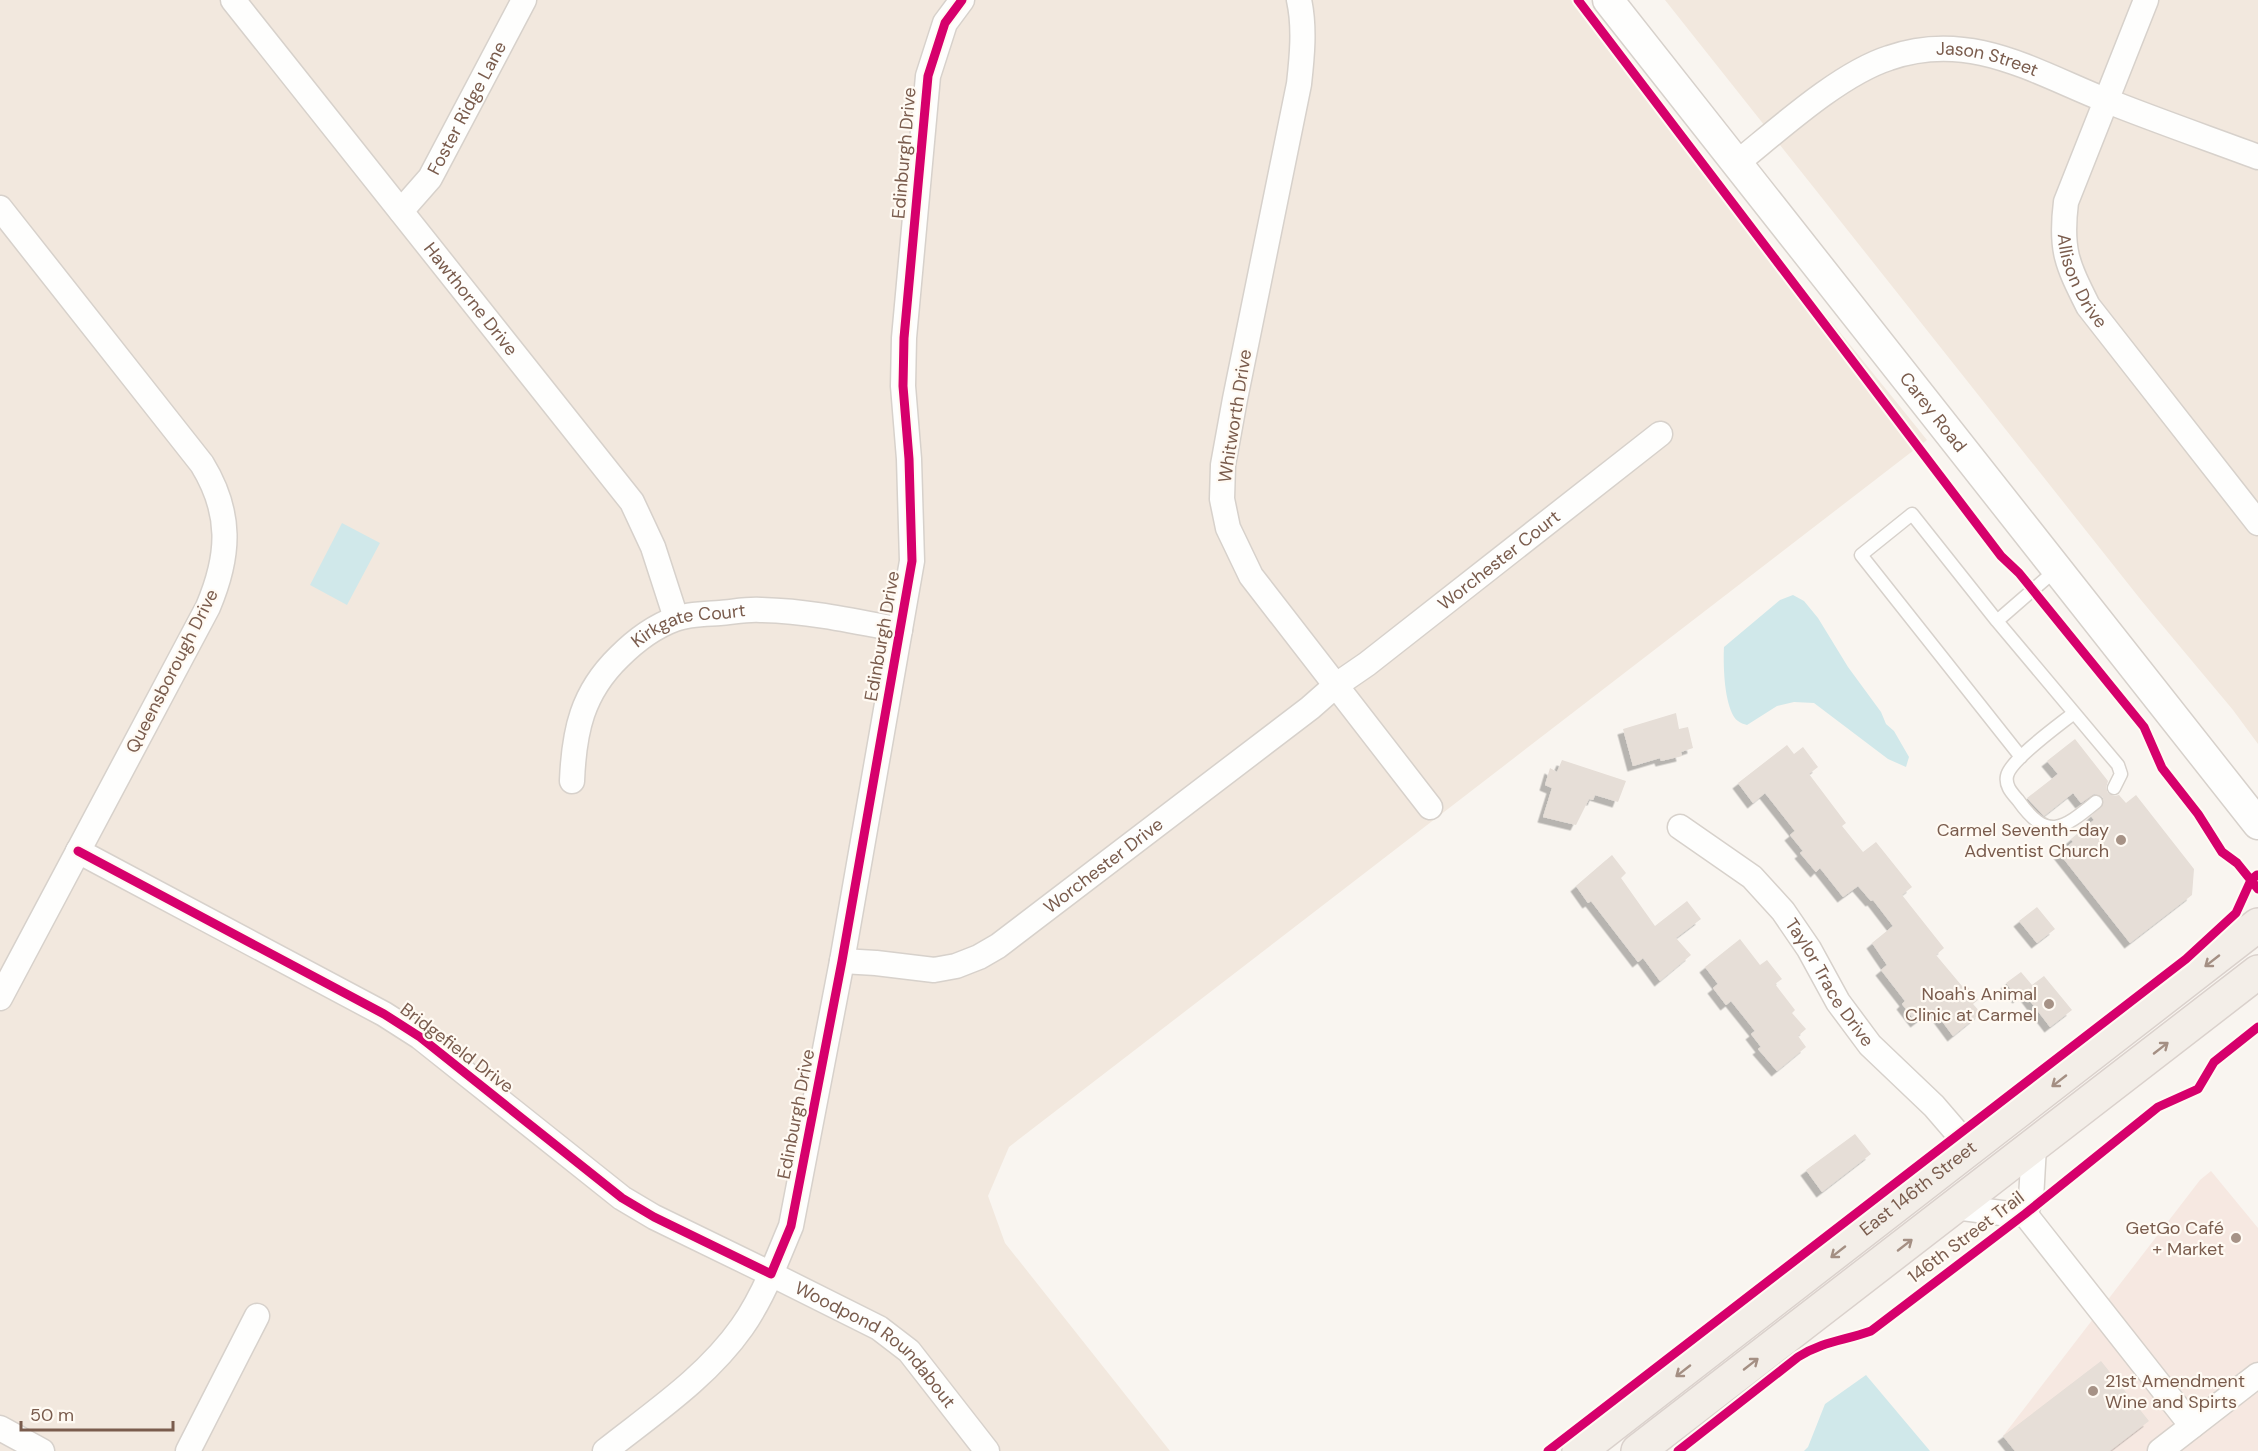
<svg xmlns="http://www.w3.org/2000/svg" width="2258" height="1451" font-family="'DM Sans',sans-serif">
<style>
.residential{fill:#f2e8de}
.commercial{fill:#f6e8e1}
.water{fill:#d0e8ea}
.building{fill:#e6ded7;filter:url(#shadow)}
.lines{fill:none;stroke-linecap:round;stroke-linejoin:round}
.service-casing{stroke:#d7d1cb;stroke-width:15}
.minor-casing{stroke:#d7d1cb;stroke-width:27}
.tertiary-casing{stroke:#d7d1cb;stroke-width:33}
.primary-casing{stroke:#dad1cc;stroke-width:36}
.service{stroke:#fefefd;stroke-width:12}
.minor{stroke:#fefefd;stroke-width:24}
.tertiary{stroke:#fefefd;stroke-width:30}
.primary{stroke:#f3eee8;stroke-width:33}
.cycleway-casing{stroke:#fffaf3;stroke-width:13}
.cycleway{stroke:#d6006c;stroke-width:9}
.oneway{stroke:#a48f83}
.poi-dot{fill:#a69286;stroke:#fffaf3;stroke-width:2}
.labels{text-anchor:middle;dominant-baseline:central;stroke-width:4.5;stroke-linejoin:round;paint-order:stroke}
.street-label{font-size:18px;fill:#7a5c4d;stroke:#fffaf3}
.poi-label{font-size:18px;fill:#7a5c4d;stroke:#fffaf3;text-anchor:end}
</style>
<defs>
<filter id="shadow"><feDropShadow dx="-5.5" dy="5.5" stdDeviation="0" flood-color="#0004"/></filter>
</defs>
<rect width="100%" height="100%" fill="#f9f5f0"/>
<path class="residential" d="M0,0H1571L1927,440L1009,1147L988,1196L1005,1243L1170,1451H0Z
M1665,0H2258V744L2233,710L2141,600Z"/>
<path class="commercial" d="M2211,1171L2258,1228V1451H2015L2003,1436L2200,1180Z"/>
<path class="water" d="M342,523L380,543L347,605L310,585Z
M1793,595L1804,601L1818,618L1848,667L1881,712L1886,724L1894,731L1909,757L1906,767L1888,759L1814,703L1794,702L1777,706L1747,725C1744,724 1740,723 1738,721C1724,710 1723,664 1724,647L1780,600Z
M1866,1375L1930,1451H1804L1808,1447L1825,1404Z"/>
<path class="building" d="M1676,713L1679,729L1688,727L1693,748L1681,752L1682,756L1661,761L1660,758L1633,766L1623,729Z
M2075,739L2108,781L2106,788L2108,793L2114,796L2119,795L2126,803L2136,795L2194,869L2192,895L2130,943L2059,853L2073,842L2071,839L2094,820L2091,816L2103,805V797L2094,794L2081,803L2073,793L2044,816L2027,798L2058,774L2047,761Z
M1787,745L1794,754L1803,747L1818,767L1809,774L1846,823L1842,826L1863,852L1876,842L1912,887L1902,895L1944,948L1936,955L1962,986L1965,984L1978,1000L1973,1004L1981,1013L1953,1036L1933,1009L1916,1022L1902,1004L1905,1001L1881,970L1887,965L1872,943L1893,926L1873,900L1871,901L1858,886L1843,897L1820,868L1816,872L1800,853L1803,851L1790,835L1795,831L1765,793L1753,803L1738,783Z
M1562,760L1626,781L1618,802L1595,795L1593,800L1589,799L1576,825L1543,817L1552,788L1545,785L1550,768L1557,772Z
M1612,855L1626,873L1621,878L1655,926L1687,901L1701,919L1676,938L1691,955L1660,981L1643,958L1638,962L1591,901L1588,903L1576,886Z
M2037,907L2055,929L2037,943L2019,921Z
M1740,939L1760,965L1767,960L1782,979L1775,984L1795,1010L1792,1013L1806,1029L1798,1036L1806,1047L1777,1071L1758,1049L1761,1047L1751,1034L1755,1031L1731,1001L1726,1005L1713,988L1718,984L1705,967Z
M2021,972L2032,985L2044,976L2072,1010L2050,1027L2024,993L2018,998L2006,983Z
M1855,1134L1871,1154L1822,1192L1806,1170Z
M2101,1361L2149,1421L2110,1451H2015L2003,1436Z"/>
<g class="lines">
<defs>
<path id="service" d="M2057,569L1997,621L2118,765L2121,774L2114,788
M1997,621L1912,514L1861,555L2021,757
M2074,713C2059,725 2010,760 2007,776C2005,786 2012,793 2018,800C2047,841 2062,830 2096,802"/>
<g id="minor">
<path id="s1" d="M233,0L632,502L653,547L676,618"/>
<path d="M1299,0C1305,27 1302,57 1299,84L1235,399L1223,465L1222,499L1228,528L1251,576L1430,807"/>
<path id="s2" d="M2146,0L2066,202C2060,250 2067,264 2088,306L2258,523"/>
<path id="s3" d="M1737,163C1778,130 1839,74 1889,58C1969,30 2033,71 2105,100C2155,120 2207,138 2258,157"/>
<path d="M0,208L202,464C232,513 230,555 208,607L0,998"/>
<path id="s4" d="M401,211L430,178L524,0"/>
<path id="s5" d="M572,781C574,731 582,693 619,657C635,641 653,627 675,619C688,614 706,614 720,613C733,612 747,609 761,610C808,611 854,621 900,630"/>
<path id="s6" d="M1680,827L1752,877L1783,911L1809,949L1838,1002L1870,1045L1934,1106L1971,1149"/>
<path d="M78,851L384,1014L420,1037L622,1198L654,1217L771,1274L791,1226L842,961L912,561L909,459L903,386L904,338L928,76L945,23L962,0"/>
<path id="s7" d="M842,961L876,963L934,970L956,966L979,957L998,946L1310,708L1335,686L1367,664L1660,434"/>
<path d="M1955,1207L2009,1214H2025"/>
<path d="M2025,1214L2192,1426"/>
<path d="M2025,1214L2031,1199L2034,1146"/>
<path d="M0,1428L42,1451"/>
<path d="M188,1451L257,1316"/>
<path id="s8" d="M605,1451C653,1413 707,1377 742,1327C754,1310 763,1292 771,1274L879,1328L909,1351L987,1451"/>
<path d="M2160,1451L2258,1375"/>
</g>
<g id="tertiary">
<path id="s9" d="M1608,0L2258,824"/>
</g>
<g id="primary">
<path id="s10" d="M1579,1451L2258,925"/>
<path d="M1638,1451L2258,972"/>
</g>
</defs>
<use href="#service" class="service-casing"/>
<use href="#minor" class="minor-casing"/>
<use href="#tertiary" class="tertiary-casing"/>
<use href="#primary" class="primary-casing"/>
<use href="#service" class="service"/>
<use href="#minor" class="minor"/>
<use href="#tertiary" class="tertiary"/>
<use href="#primary" class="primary"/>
<defs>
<path id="cycleway" d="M1578,0L2001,556L2019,573L2144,727L2162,768L2198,814L2222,852L2237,863L2258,889
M78,851L384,1014L420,1037L622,1198L654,1217L771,1274L791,1226L842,961L912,561L909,459L903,386L904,338L928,76L945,23L962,0
M1548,1451L2186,959L2236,913L2251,880L2257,875
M1678,1451L1798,1357C1824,1341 1843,1341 1871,1331L2025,1214L2158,1107L2198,1089L2214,1062L2258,1027"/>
</defs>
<use href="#cycleway" class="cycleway-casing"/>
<use href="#cycleway" class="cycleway"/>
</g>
<defs><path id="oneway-shaft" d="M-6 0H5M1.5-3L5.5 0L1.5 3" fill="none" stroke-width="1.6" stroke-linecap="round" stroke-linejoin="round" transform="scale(1.5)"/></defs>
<g class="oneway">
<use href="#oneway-shaft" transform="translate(2212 961) rotate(142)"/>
<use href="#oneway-shaft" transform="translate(2161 1048) rotate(-38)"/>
<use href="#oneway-shaft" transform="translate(2059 1081) rotate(142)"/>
<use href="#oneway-shaft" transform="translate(1905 1245) rotate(-38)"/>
<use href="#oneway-shaft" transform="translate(1838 1252) rotate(142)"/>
<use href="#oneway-shaft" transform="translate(1751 1364) rotate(-38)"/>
<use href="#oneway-shaft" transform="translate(1683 1371) rotate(142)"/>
</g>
<g class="poi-dot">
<circle cx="2121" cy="840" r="6"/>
<circle cx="2049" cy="1004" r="6"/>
<circle cx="2236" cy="1238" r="6"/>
<circle cx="2093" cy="1391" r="6"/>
</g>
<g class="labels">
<g class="street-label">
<text stroke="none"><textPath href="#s3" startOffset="286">Jason Street</textPath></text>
<text stroke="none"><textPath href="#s4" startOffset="123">Foster Ridge Lane</textPath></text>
<text transform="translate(904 153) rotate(-85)">Edinburgh Drive</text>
<text stroke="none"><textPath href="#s2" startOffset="300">Allison Drive</textPath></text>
<text stroke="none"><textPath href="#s1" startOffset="382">Hawthorne Drive</textPath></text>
<text stroke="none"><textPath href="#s9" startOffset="525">Carey Road</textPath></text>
<text transform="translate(1235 416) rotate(-81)">Whitworth Drive</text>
<text stroke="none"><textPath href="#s7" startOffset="794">Worchester Court</textPath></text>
<text stroke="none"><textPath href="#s5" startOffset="216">Kirkgate Court</textPath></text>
<text transform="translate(882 636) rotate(-80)">Edinburgh Drive</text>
<text transform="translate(172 671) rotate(-63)">Queensborough Drive</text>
<text stroke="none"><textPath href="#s7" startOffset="294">Worchester Drive</textPath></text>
<text stroke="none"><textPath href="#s6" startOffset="219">Taylor Trace Drive</textPath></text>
<text transform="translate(457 1048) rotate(37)">Bridgefield Drive</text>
<text transform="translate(796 1114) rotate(-79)">Edinburgh Drive</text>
<text stroke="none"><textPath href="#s10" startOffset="429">East 146th Street</textPath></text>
<text transform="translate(1966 1237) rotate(-37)">146th Street Trail</text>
<text stroke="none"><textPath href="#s8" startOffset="374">Woodpond Roundabout</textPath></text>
</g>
<g class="poi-label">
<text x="2109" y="830">Carmel Seventh-day<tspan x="2109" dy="21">Adventist Church</tspan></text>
<text x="2037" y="994">Noah's Animal<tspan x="2037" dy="21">Clinic at Carmel</tspan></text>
<text x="2224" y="1228">GetGo Café<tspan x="2224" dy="21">+ Market</tspan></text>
<text x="2105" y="1381" text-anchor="start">21st Amendment<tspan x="2105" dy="21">Wine and Spirts</tspan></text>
</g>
</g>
<path d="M21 1421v9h152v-9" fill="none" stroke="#7a5c4d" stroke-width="3"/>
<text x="30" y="1421" font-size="18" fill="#7a5c4d" stroke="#fffaf3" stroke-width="4.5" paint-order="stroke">50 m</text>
</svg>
